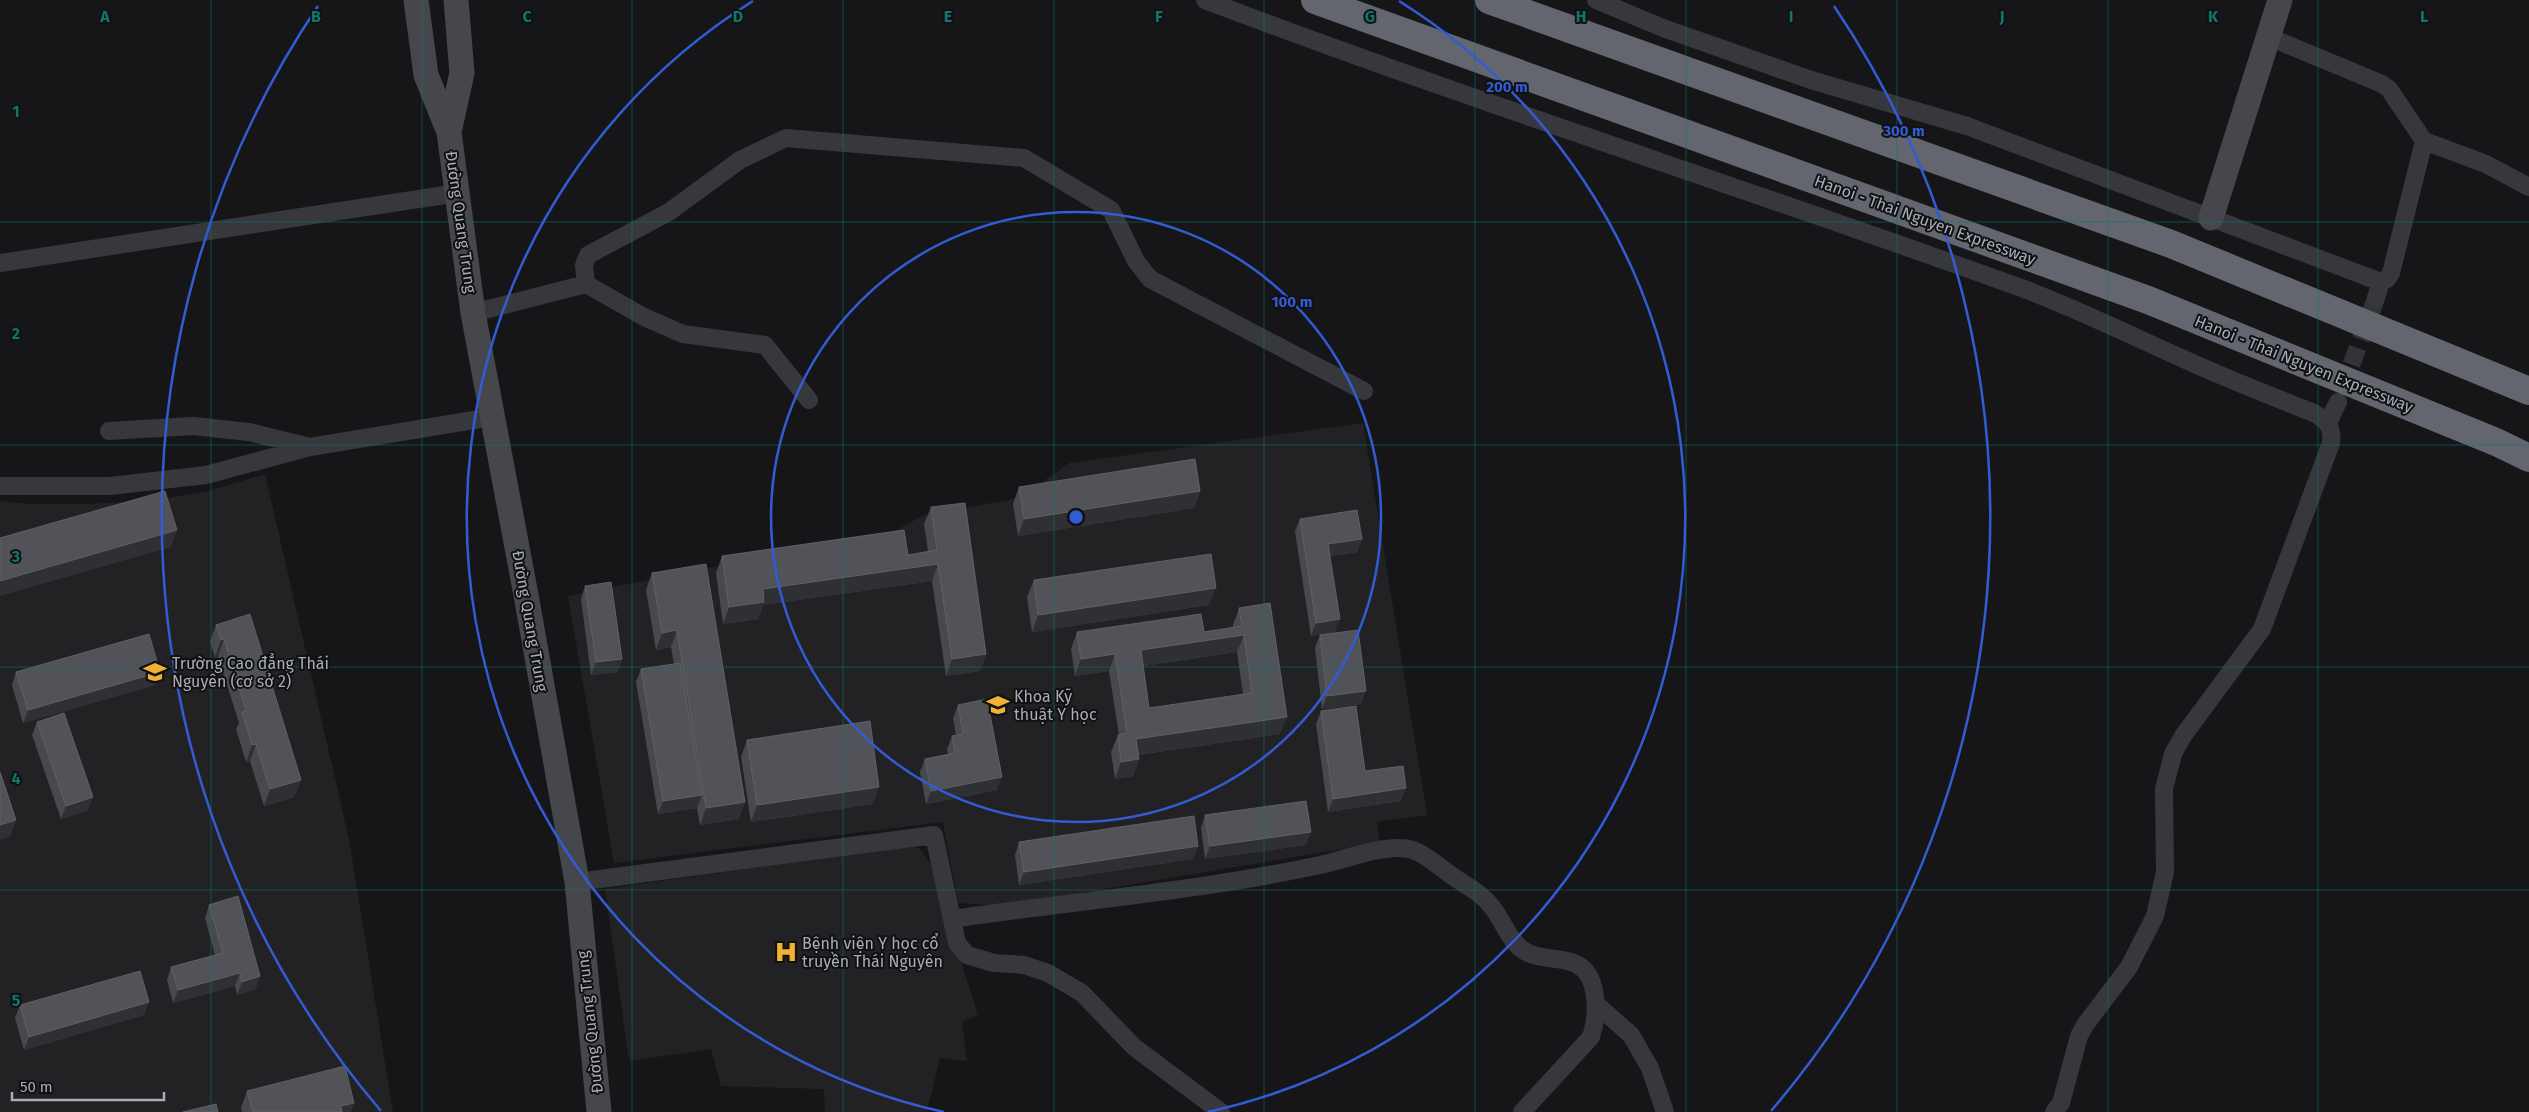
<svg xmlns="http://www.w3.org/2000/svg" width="2529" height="1112" font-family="'Fira Sans',sans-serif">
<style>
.built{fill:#222225}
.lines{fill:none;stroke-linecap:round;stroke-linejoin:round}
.street-tunnel{stroke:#333438;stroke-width:18;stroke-dasharray:18 9;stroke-linecap:butt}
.street{stroke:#37383d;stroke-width:18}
.secondary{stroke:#45474d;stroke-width:25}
.highway{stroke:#63666e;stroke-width:28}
.wall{fill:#47494d;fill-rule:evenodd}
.shaded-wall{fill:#2f3033}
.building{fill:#525359;stroke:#5f6168;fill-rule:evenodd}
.grid{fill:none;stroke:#0f766e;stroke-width:1;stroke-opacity:0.55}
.ring{fill:none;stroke:#325cd3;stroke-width:2.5}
.labels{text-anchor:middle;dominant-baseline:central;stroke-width:4;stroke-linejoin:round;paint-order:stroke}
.street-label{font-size:16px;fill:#a8adb8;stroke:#111113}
.poi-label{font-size:16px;fill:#a8adb8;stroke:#111113;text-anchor:start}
.grid-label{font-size:16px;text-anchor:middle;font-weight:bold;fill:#0f766e;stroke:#111113;stroke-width:4;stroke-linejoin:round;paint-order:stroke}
.centre{fill:#325cd3;stroke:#111113;stroke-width:2.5}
.ring-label{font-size:15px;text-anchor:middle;font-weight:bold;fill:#325cd3;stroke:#111113;stroke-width:4;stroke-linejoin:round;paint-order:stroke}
</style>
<rect width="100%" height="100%" fill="#161618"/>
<path class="built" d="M1363,423L1427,815L1377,822L1380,843L1002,906L958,903L943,822L614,863L568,596L897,530L924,515L1020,498L1069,463Z
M265,474L349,839L393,1112H0V501L31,504H85L149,501L208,491Z
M913,845L921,850L930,863L978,1015L962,1022L967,1061L940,1058L927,1112H825L824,1089L721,1086L711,1049L629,1061L605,889Z"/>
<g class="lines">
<path class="street-tunnel" d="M2342,390L2376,298"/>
<path class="street" d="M1205,0C1476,103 1752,190 2024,289C2077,309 2126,333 2177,356C2222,377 2268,395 2314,413C2328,421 2333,428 2331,443L2262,629L2183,736L2173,754L2164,789L2165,872L2155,916L2129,967L2085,1025L2079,1036L2061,1103L2054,1112
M1596,0L1663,28L1811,80L1967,126L2381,282L2387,279L2391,273L2424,141
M2269,37L2382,84L2389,89L2424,141L2486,164L2529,187
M0,263L458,193
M586,284L644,317L683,334L765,345L809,400
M2376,298L2381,282
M473,313L586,284L584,265L588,255L669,212L740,160L786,138L1024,158L1111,210L1136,261L1150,279L1364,391
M2328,423L2338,402
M109,431L193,426L249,432L306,446
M0,486H110L206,475L310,447L492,417
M577,882L934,835L952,919C1075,901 1199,891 1320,865C1345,860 1388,842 1413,850C1427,855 1439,867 1451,875C1466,886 1481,892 1492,907C1504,922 1509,942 1526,952C1541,960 1558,957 1574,963C1600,973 1598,1016 1591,1037L1522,1112
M952,919L957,943L967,955L994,963L1024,965L1048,973L1082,993L1134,1047L1221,1112
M1596,1004L1631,1035L1650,1068L1665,1112"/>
<path class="secondary" d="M416,0L426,75L449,132L473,313L526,595L577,882L599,1112
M449,132L462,73L456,0
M2211,218L2280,0"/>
<path class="highway" d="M1315,0L2148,300L2496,442L2529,458
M1489,0L2171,244L2529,391"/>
</g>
<path class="wall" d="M1019,487L1200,491L1194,508L1018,536L1013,504Z
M931,507L986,654L980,671L946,676L932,581L763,605L758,619L723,624L716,573L722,556L908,555L928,551L924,524Z
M1300,519L1362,539L1357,552L1330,556L1335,632L1311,636L1295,531Z
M706,564L739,819L700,825L697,808L658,814L636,682L641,669L674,664L671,647L656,650L646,590L652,573Z
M1034,580L1209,605L1032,632L1027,597Z
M585,586L622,659L617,672L591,675L581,599Z
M1239,608L1280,734L1138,755L1139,759L1133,776L1115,779L1111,752L1118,735H1119L1109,671L1075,676L1071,649L1077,632H1204L1233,628V625ZM1237,652L1243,694L1149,708L1143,666Z
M216,625L301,780L294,797L264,806L250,761L246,762L236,729L239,723L218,656L215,657L210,642Z
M1320,635L1361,704L1322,709L1315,648Z
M16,672L155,685L23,723L12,685Z
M958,705L997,790L926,804L920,772L925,759L948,754L947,749L952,736L956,735L953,718Z
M1321,711L1365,771L1401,801L1328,812L1316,724Z
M37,722L88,810L61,819L32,735Z
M747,740L873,804L751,822L741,757Z
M1205,815L1306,845L1205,859L1201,828Z
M1019,842L1198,846L1193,859L1019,885L1015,855Z
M209,905L256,989L237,995L235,986L173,1003L167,980L171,967L215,955L205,918Z
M20,1005L144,1015L24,1050L15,1018Z
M247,1091L351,1112H242L241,1108Z"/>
<path class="shaded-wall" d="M1200,491L1194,508L1018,536L1024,519Z
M177,530L171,547L0,596V581Z
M1362,539L1357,552L1324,557L1328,544Z
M938,564L932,581L763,605L758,619L723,624L729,607L763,589Z
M1216,588L1209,605L1032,632L1038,615Z
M1340,619L1335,632L1311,636L1316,623Z
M677,630L671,647L656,650L662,633Z
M1244,635L1237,652L1135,667L1141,650Z
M224,639L218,656L215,657L221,640Z
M986,654L980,671L946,676L952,659Z
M1115,654L1109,671L1075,676L1081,659Z
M622,659L617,672L591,675L596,662Z
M160,672L155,685L23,723L28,710Z
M1366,691L1361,704L1322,709L1327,696Z
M1287,717L1280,734L1130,756L1136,739Z
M256,744L250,761L246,762L252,745Z
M1139,759L1133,776L1115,779L1121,762Z
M1002,777L997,790L926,804L931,791Z
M301,780L294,797L264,806L270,789Z
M879,787L873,804L751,822L757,805Z
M1406,788L1401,801L1328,812L1333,799Z
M702,795L697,808L658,814L663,801Z
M93,797L88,810L61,819L66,806Z
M745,802L739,819L700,825L706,808Z
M16,820L10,837L0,840V825Z
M1311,832L1306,845L1205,859L1210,846Z
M1198,846L1193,859L1019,885L1024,872Z
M240,973L235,986L173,1003L178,990Z
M260,976L256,989L237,995L242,982Z
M149,1002L144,1015L24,1050L29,1037Z
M354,1103L351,1112H339L341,1106Z"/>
<path class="building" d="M1195,459L1200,491L1024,519L1019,487Z
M165,491L177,530L0,581V538Z
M965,503L986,654L952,659L938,564L763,589L764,602L729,607L722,556L904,530L908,555L937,550L931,507Z
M1357,510L1362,539L1328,544L1340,619L1316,623L1300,519Z
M1211,554L1216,588L1038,615L1034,580Z
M706,564L745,802L706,808L677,630L662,633L652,573Z
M611,582L622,659L596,662L585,586Z
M1270,603L1287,717L1136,739L1139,759L1121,762L1118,735L1127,733L1115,654L1081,659L1077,632L1201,614L1204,632L1242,626L1239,608ZM1244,635L1252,693L1149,708L1141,650Z
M250,614L301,780L270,789L256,744L252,745L242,712L246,711L224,639L221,640L216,625Z
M1358,630L1366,691L1327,696L1320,635Z
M149,634L160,672L28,710L16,672Z
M680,663L702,795L663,801L641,669Z
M987,699L1002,777L931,791L925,759L955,753L952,736L963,734L958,705Z
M1356,706L1365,771L1403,766L1406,788L1333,799L1321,711Z
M64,713L93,797L66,806L37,722Z
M870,721L879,787L757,805L747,740Z
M0,772L16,820L0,825Z
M1306,801L1311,832L1210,846L1205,815Z
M1194,816L1198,846L1024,872L1019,842Z
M238,896L260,976L242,982L240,973L178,990L171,967L223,953L209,905Z
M140,971L149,1002L29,1037L20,1005Z
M345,1066L354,1103L341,1106L342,1112H253L247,1091Z
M216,1104L218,1112H183Z"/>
<path class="grid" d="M211,0V1112M422,0V1112M632,0V1112M843,0V1112M1054,0V1112M1264,0V1112M1475,0V1112M1686,0V1112M1897,0V1112M2108,0V1112M2318,0V1112M0,222H2529M0,445H2529M0,667H2529M0,890H2529"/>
<g class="ring">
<circle cx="1076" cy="517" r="305"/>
<path d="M944 1112A609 609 0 0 1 753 1M1399 1A609 609 0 0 1 1208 1112"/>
<path d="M381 1111A914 914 0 0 1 318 6M1834 6A914 914 0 0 1 1771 1111"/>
</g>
<defs>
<symbol id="university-bare" viewBox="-9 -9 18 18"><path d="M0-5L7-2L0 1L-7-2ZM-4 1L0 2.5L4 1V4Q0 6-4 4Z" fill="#f2b134" stroke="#111113" stroke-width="2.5" paint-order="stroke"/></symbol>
<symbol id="hospital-bare" viewBox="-9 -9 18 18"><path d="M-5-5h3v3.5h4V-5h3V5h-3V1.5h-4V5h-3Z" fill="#f2b134" stroke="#111113" stroke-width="2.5" paint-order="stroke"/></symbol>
</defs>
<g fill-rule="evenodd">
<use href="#university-bare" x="139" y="656" width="32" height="32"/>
<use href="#university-bare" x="982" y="689" width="32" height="32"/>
<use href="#hospital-bare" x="770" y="936" width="32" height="32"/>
</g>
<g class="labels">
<g class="street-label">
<text transform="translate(1925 220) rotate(20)">Hanoi - Thai Nguyen Expressway</text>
<text transform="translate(461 222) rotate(82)">Đường Quang Trung</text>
<text transform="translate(2304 364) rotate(22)">Hanoi - Thai Nguyen Expressway</text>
<text transform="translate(530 621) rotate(80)">Đường Quang Trung</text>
<text transform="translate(590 1022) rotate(-96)">Đường Quang Trung</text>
</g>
<g class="poi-label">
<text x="172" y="663">Trường Cao đẳng Thái<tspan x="172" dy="18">Nguyên (cơ sở 2)</tspan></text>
<text x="1014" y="696">Khoa Kỹ<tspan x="1014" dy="18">thuật Y học</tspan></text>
<text x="802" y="943">Bệnh viện Y học cổ<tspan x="802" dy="18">truyền Thái Nguyên</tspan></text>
</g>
</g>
<g class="grid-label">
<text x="105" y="22">A</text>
<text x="316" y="22">B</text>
<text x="527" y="22">C</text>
<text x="738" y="22">D</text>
<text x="948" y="22">E</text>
<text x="1159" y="22">F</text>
<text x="1370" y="22">G</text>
<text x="1581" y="22">H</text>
<text x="1791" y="22">I</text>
<text x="2002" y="22">J</text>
<text x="2213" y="22">K</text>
<text x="2424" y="22">L</text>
<text x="16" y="117">1</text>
<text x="16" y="339">2</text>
<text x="16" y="562">3</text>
<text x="16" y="784">4</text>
<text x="16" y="1006">5</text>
</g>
<circle cx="1076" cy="517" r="8" class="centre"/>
<g class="ring-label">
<text x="1507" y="92">200 m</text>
<text x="1904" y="136">300 m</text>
<text x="1292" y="307">100 m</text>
</g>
<path d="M12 1092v8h152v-8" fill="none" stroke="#a8adb8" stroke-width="2.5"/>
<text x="20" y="1092" font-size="15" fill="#a8adb8" stroke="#111113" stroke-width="4" paint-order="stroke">50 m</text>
</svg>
